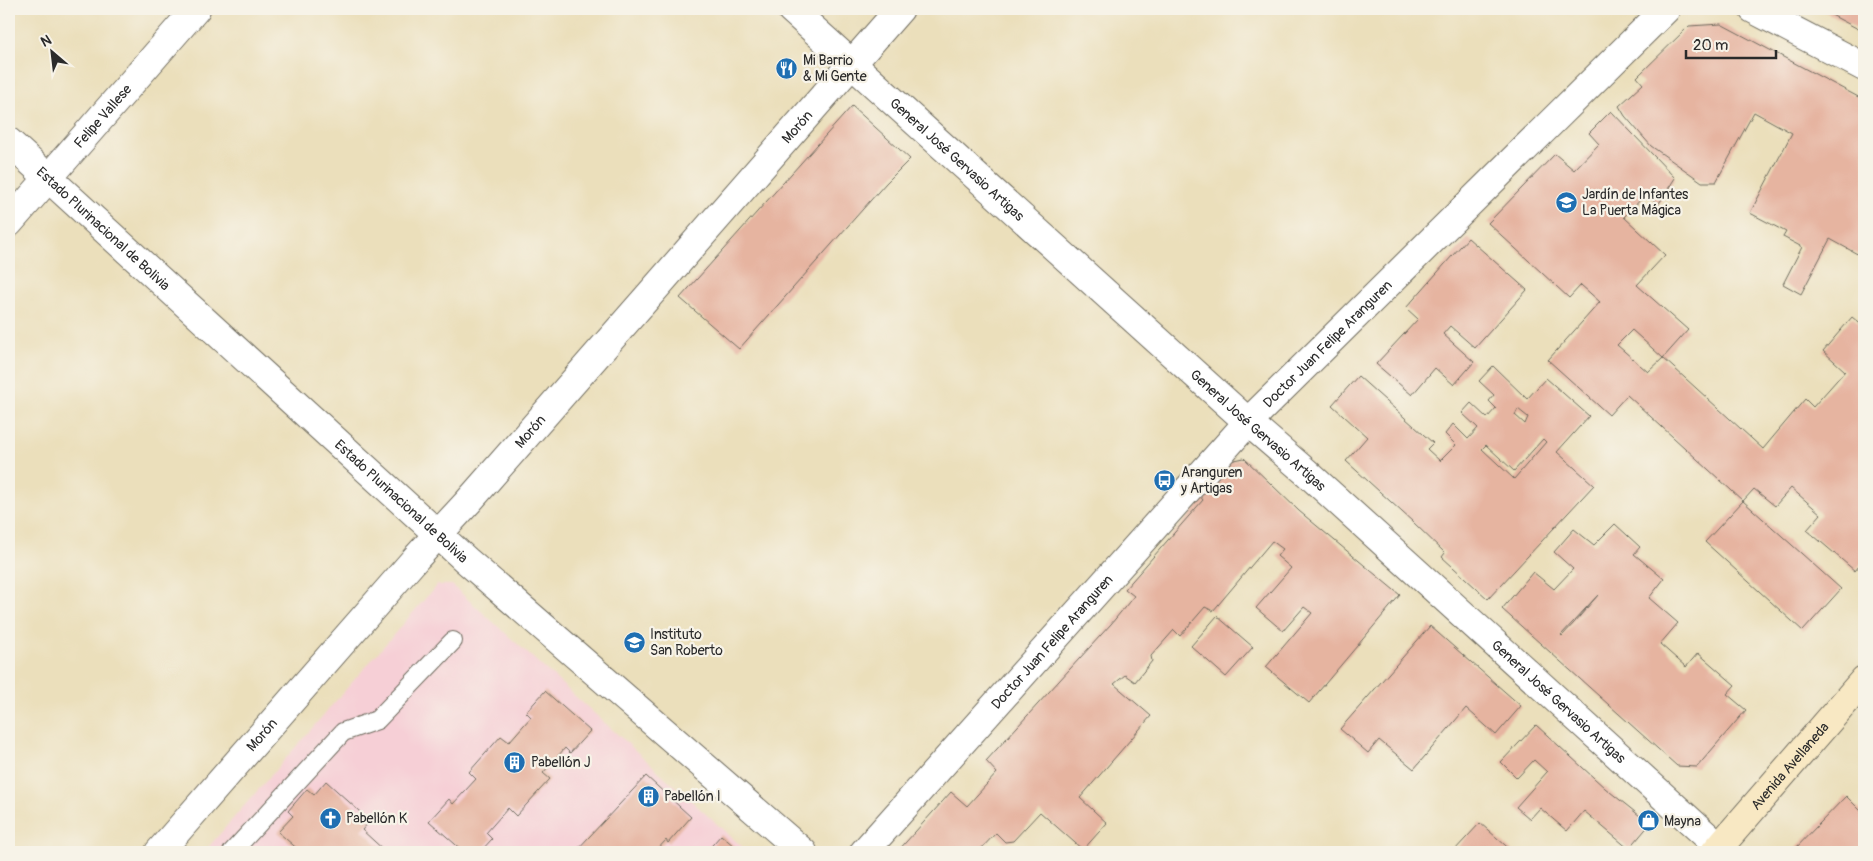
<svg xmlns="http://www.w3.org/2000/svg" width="1873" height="861" font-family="Pangolin,sans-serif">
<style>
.built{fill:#f6cfd6}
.building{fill:#e6b4a0;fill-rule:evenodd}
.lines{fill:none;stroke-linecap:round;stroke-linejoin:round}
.lane-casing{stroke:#6e6a5d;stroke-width:20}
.street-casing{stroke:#6e6a5d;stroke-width:30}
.secondary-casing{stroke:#6e6a5d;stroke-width:30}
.lane{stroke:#fff;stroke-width:18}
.street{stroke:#fff;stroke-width:28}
.secondary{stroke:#f8e8c3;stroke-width:28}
.labels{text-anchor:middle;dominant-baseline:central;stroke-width:4.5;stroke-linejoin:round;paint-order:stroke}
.poi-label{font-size:14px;fill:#2b2b2b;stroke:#f7f3e8;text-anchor:start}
.street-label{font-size:14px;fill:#2b2b2b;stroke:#f7f3e8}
</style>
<rect width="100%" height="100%" fill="#f7f3e8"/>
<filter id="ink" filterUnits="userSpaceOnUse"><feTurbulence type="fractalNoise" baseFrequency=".02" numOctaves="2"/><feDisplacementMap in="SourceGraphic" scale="10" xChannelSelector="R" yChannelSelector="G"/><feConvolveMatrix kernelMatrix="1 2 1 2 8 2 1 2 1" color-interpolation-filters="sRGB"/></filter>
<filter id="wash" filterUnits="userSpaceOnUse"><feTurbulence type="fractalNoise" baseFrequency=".0096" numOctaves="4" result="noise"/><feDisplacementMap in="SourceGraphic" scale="20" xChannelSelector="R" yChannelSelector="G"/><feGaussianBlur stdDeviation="1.12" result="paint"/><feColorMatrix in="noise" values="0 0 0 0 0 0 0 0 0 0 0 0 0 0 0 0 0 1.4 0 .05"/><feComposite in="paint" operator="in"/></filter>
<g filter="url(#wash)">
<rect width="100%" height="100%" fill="#ebdfbb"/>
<path class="built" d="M437,585H452L748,852H204Z"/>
<g id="blocks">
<path class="building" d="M1820,9H1864V32Z
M1721,24L1864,100V251L1861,256L1830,239L1801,294L1783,284L1802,247L1783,237L1786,232L1750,213L1792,133L1754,112L1716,182H1702L1651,146L1625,116L1619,106L1643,84L1637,77L1689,26Z
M852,106L910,159L886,183L739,349L680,298Z
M1611,111L1675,178L1658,205L1647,193L1624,217L1665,255L1637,285L1688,330L1663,358L1763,449L1805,399L1813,407L1845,371L1823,351L1852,317L1864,327V560L1855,571L1807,530L1821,514L1791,488L1775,506L1754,489L1743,501L1627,395L1609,415L1548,360L1600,302L1581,285L1569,298L1488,223L1555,154L1574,170L1599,144L1589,133ZM1632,330L1663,358L1648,372L1617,345Z
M1468,238L1527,290L1475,348L1450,326L1443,334L1474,362L1454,385L1435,368L1412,395L1376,364L1418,319L1406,308Z
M1493,366L1527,399L1546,378L1589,416L1557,452L1594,485L1488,599L1442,557L1445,553L1413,522L1346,461L1367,437L1332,405L1358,376L1433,443L1427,449L1440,461L1456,445L1445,434L1453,424L1468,439L1478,428L1462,413L1471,403L1487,418L1496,408L1489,401L1494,395L1479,381ZM1518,409L1528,417L1525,424L1515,415ZM1543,439L1546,442L1514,479L1482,449L1486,445L1514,471Z
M1244,458L1299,511L1400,595L1309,703L1266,667L1312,613L1304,607L1283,631L1256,608L1291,568L1277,556L1283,549L1272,541L1213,611L1205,607L1180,636L1174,630L1151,656L1152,661L1135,682L1125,675L1114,684L1151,716L1080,798L1107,823L1083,850L1040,812L1013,841L1005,842L996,833L978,852H974L969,848L965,852H897L951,792L967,806L997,773L986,761L1111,624L1134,596L1125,589L1203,500L1199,495L1230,461Z
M1743,501L1841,589L1803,631L1705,542Z
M1615,524L1640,547L1634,554L1664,579L1649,598L1678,623L1660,644L1686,667L1698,653L1735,685L1727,694L1746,710L1697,767L1677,766L1502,609L1533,572L1554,589L1573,569L1554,552L1574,529L1594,545ZM1598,595L1574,623L1562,636L1561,635Z
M1217,616L1253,647L1226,677L1191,646Z
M1430,626L1521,706L1496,735L1466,708L1414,769L1379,740L1368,753L1340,729Z
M545,691L590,731L570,753L565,748L543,773L550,779L516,816L508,808L486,833L492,839L480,852H464L429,821L449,799L453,804L476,779L469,772L501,736L509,742L531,717L526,712Z
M1536,725L1605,788L1650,824L1629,849L1584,811L1567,831L1540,808L1530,819L1516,807L1547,772L1534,760L1517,778L1501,762Z
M646,776L691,817L668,843L666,840L655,852H575Z
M326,781L370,821L362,830L386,852H301L278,832L293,816L288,811L307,789L314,795Z
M1846,796L1864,814V848L1860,852H1837L1835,850L1833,852H1792Z
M1480,823L1513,852H1453Z
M721,835L741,852H706Z"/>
</g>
</g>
<g filter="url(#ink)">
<use href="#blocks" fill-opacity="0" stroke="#6e6a5d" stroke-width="1"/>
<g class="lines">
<defs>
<path id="lane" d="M232,852L343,732L377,720L453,641"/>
<g id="street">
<path id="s1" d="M791,9L1248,422L1306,472L1719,847"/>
<path d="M1753,9L1864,67"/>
<path id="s2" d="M9,142L466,560L803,852"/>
<path id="s3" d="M9,223L196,9"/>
<path id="s4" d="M159,852L417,557L468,502L900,9"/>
<path id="s5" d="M864,852L1248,422L1666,9"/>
</g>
<g id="secondary">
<path id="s6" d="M1715,852L1864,680"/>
</g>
</defs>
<use href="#lane" class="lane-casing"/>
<use href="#street" class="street-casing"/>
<use href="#secondary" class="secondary-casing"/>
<use href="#lane" class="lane"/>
<use href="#street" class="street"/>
<use href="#secondary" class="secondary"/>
</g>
</g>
<defs>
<symbol id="restaurant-disc" viewBox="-11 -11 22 22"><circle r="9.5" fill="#1f6fb2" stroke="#f7f3e8"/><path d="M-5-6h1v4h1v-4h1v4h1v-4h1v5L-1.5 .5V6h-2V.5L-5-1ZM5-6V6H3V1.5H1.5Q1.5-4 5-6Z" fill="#fff"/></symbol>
<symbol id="school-disc" viewBox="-11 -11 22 22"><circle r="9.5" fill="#1f6fb2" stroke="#f7f3e8"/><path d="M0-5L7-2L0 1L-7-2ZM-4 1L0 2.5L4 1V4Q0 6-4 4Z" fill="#fff"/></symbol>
<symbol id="bus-disc" viewBox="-11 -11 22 22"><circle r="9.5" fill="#1f6fb2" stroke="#f7f3e8"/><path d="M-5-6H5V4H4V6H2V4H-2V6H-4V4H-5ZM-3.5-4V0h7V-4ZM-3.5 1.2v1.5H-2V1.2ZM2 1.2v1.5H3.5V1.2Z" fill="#fff"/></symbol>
<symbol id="building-disc" viewBox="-11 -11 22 22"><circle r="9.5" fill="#1f6fb2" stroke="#f7f3e8"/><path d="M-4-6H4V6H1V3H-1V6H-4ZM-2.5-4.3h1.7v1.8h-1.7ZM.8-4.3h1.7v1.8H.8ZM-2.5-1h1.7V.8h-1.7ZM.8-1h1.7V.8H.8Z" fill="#fff"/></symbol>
<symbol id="church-disc" viewBox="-11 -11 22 22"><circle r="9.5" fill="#1f6fb2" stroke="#f7f3e8"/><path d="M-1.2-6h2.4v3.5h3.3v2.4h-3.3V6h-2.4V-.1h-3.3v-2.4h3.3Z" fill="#fff"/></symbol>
<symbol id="shop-disc" viewBox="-11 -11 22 22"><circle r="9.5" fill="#1f6fb2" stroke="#f7f3e8"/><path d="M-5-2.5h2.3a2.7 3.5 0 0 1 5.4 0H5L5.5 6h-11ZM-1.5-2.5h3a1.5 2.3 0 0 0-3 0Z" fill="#fff"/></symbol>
</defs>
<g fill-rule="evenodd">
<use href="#restaurant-disc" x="774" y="56" width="25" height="25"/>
<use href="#school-disc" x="1554" y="190" width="25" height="25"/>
<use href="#bus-disc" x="1152" y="468" width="25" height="25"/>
<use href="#school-disc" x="622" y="630" width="25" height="25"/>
<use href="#building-disc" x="502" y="750" width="25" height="25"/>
<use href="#building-disc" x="636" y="784" width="25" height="25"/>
<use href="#church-disc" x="318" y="806" width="25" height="25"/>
<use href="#shop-disc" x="1636" y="808" width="25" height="25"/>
</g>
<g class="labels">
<g class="poi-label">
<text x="803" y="60">Mi Barrio<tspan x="803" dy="16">&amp; Mi Gente</tspan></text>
<text x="1582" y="194">Jardín de Infantes<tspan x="1582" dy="16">La Puerta Mágica</tspan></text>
<text x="1181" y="472">Aranguren<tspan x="1181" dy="16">y Artigas</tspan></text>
<text x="650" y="634">Instituto<tspan x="650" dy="16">San Roberto</tspan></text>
<text x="531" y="762">Pabellón J</text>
<text x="664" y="796">Pabellón I</text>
<text x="346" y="818">Pabellón K</text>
<text x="1664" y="821">Mayna</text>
</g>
<g class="street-label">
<text stroke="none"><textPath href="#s3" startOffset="142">Felipe Vallese</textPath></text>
<text stroke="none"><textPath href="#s4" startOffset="966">Morón</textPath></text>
<text stroke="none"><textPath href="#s1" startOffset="224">General José Gervasio Artigas</textPath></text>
<text stroke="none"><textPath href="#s2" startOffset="128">Estado Plurinacional de Bolivia</textPath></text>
<text stroke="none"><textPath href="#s5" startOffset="688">Doctor Juan Felipe Aranguren</textPath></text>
<text stroke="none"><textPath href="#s1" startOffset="629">General José Gervasio Artigas</textPath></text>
<text stroke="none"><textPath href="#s4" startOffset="561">Morón</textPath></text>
<text stroke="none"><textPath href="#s2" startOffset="532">Estado Plurinacional de Bolivia</textPath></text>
<text stroke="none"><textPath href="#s5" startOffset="282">Doctor Juan Felipe Aranguren</textPath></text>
<text stroke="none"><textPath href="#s1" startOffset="1034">General José Gervasio Artigas</textPath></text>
<text stroke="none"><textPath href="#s4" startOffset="156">Morón</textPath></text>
<text stroke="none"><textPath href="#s6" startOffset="114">Avenida Avellaneda</textPath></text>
</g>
</g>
<rect width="1873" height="861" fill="none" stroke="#f7f3e8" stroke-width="30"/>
<g transform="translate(52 52) rotate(332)" stroke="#f7f3e8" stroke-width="4" paint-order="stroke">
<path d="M0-4L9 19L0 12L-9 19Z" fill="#2b2b2b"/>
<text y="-8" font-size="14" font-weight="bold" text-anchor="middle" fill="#2b2b2b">N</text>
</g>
<path d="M1686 50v8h90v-8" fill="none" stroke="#2b2b2b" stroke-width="2.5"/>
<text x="1693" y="50" font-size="15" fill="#2b2b2b" stroke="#f7f3e8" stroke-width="4" paint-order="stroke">20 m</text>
</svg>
